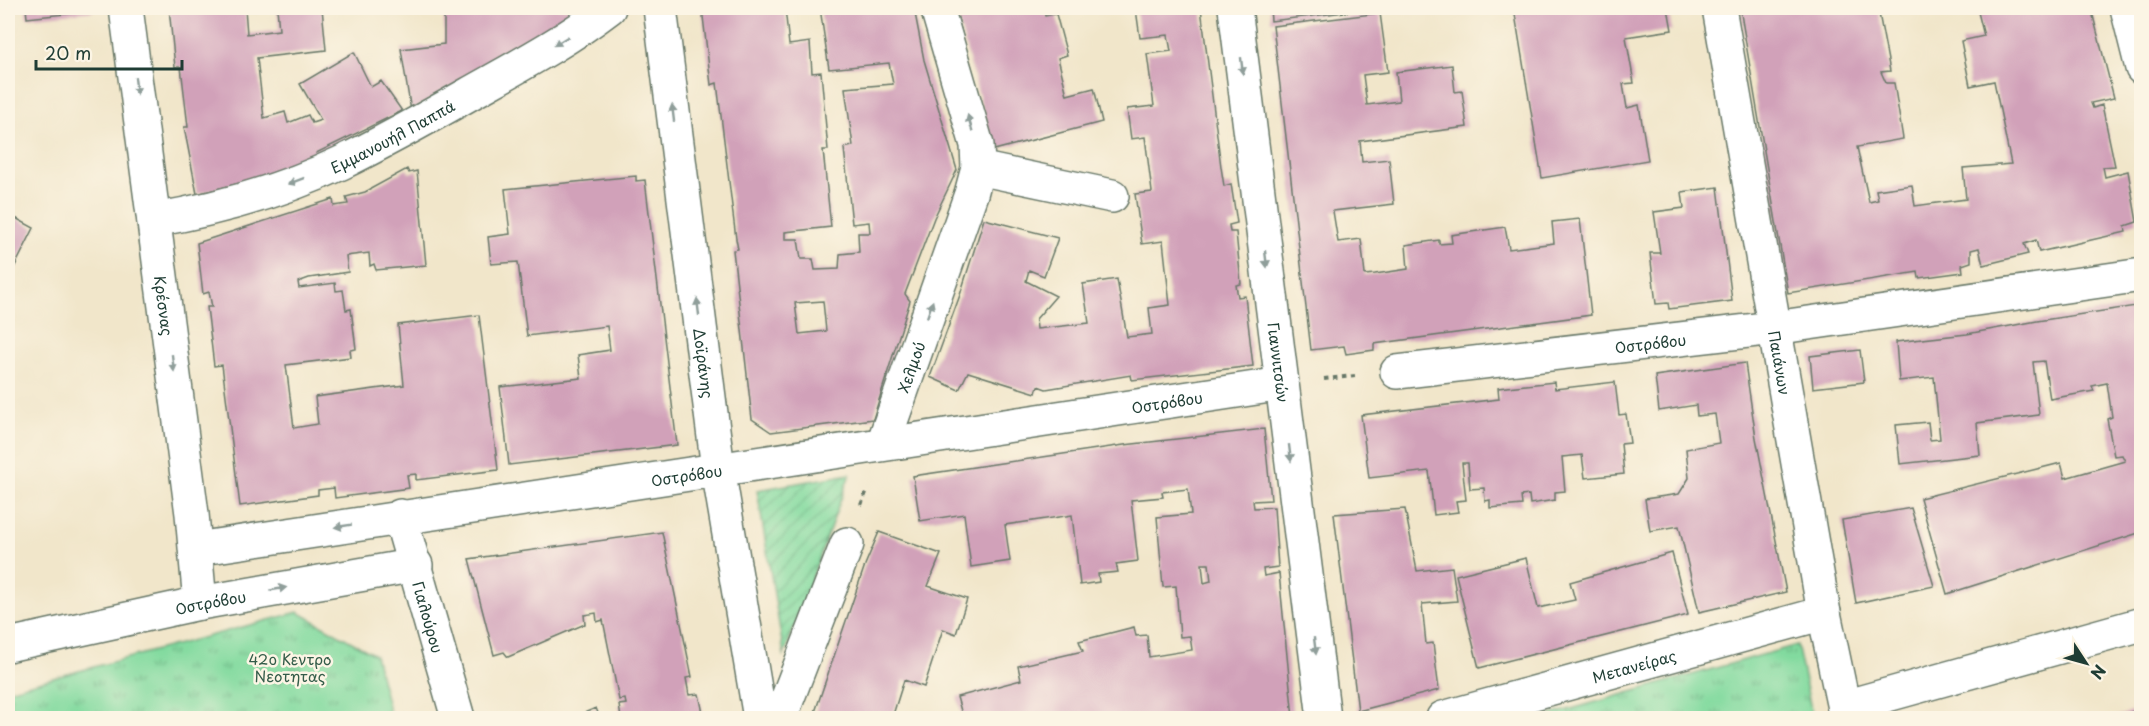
<svg xmlns="http://www.w3.org/2000/svg" width="2149" height="726" font-family="'Playpen Sans',sans-serif">
<style>
.park{fill:url(#park-tufts);stroke:#508c6a;stroke-width:1.5}
.garden{fill:url(#garden-furrows);stroke:#508c6a;stroke-width:1.5}
.building{fill:#d1a1b9;fill-rule:evenodd}
.lines{fill:none;stroke-linecap:round;stroke-linejoin:round}
.minor-casing{stroke:#687868;stroke-width:36}
.path{stroke:#687868;stroke-width:4;stroke-dasharray:4.5 4.5;stroke-linecap:butt}
.minor{stroke:#fff;stroke-width:33}
.oneway{fill:#8f9e9a}
.labels{text-anchor:middle;dominant-baseline:central;stroke-width:5;stroke-linejoin:round;paint-order:stroke}
.street-label{font-size:15px;fill:#1f3d34;stroke:#fcf5e5}
.park-label{font-size:15px;fill:#335c49;stroke:#fcf5e5}
</style>
<defs>
<pattern id="park-tufts" width="24" height="20" patternUnits="userSpaceOnUse" patternTransform="scale(1.5)"><rect width="24" height="20" fill="#82da9f"/><path d="M3 7l-1-3M5 7V3M7 7l1-3M15 17l-1-3M17 17v-4M19 17l1-3" fill="none" stroke="#6ab282"/></pattern>
<pattern id="garden-furrows" width="10" height="10" patternUnits="userSpaceOnUse" patternTransform="scale(1.5)"><rect width="10" height="10" fill="#82da9f"/><path d="M-1 1l2-2M0 10L10 0M9 11l2-2" fill="none" stroke="#6ab282"/></pattern>
</defs>
<rect width="100%" height="100%" fill="#fcf5e5"/>
<filter id="ink" filterUnits="userSpaceOnUse"><feTurbulence type="fractalNoise" baseFrequency=".0167" numOctaves="2"/><feDisplacementMap in="SourceGraphic" scale="12" xChannelSelector="R" yChannelSelector="G"/><feConvolveMatrix kernelMatrix="1 2 1 2 8 2 1 2 1" color-interpolation-filters="sRGB"/></filter>
<filter id="wash" filterUnits="userSpaceOnUse"><feTurbulence type="fractalNoise" baseFrequency=".008" numOctaves="4" result="noise"/><feDisplacementMap in="SourceGraphic" scale="24" xChannelSelector="R" yChannelSelector="G"/><feGaussianBlur stdDeviation="1.35" result="paint"/><feColorMatrix in="noise" values="0 0 0 0 0 0 0 0 0 0 0 0 0 0 0 0 0 1.4 0 .05"/><feComposite in="paint" operator="in"/></filter>
<g filter="url(#wash)">
<rect width="100%" height="100%" fill="#f1e6ca"/>
<path class="park" d="M298,612L375,655L391,718H8V690Z
M1797,645L1813,718H1541L1561,712Z"/>
<path class="garden" d="M850,474L784,655L757,490Z"/>
<g id="blocks">
<path class="building" d="M26,8H94V11L27,18Z
M169,8H245L247,34L279,30L277,8H322L326,50L257,58L264,118L285,112L288,123L308,115L312,123L321,120L300,84L354,52L371,87L381,81L402,111L316,153L318,158L256,179L197,194L184,127H188L181,67H175Z
M444,8H591L411,111L401,49L444,44Z
M702,8H785L789,45L810,42L812,73L821,72L828,150H823L831,227L785,232V239H798L801,259H813L815,270L839,269L840,254L859,252L858,233H870L869,222L852,224L844,148L853,146L845,88L893,84L889,63L829,69L820,8H914L924,60L957,170L934,218L905,294L910,301L873,419L771,432L752,419L733,250L738,249L736,239L717,83L711,85ZM823,301L826,331L799,334L795,303Z
M955,8H1043L1045,16L1056,14L1067,55L1058,58L1067,95L1094,88L1102,122L994,150Z
M1148,8H1201L1221,167L1224,186L1231,184L1237,223L1229,225L1230,232H1236L1241,284L1236,285L1238,297L1245,296L1253,366L1132,380L1131,375L1046,389L1038,386L1036,393L968,372L959,390L930,377L960,295L984,219L1058,238L1044,276L1029,270L1026,281L1056,296L1036,319L1037,329L1089,323L1083,284L1117,279L1127,337L1152,334L1149,308L1170,305L1163,241L1142,244L1135,194L1152,192L1145,137L1131,139L1127,109L1154,106L1147,54L1171,51L1168,35L1140,38L1136,9Z
M1270,8H1369V9L1271,21Z
M1514,8H1668L1672,30L1626,37L1634,83L1623,84L1627,108L1639,105L1648,160L1542,178Z
M1740,8H1878L1890,71L1881,72L1886,83H1894L1903,139L1857,147L1869,202L1878,200L1876,190L1912,185L1915,206L1966,199L1963,168L2011,164L1994,81L1970,86L1961,41L1984,36L1977,8H2091L2114,98L2091,103L2093,108L2102,105L2115,166L2103,167L2105,177L2128,171L2137,222L2125,226L2126,232L2039,252L2036,240L2024,244L2028,254L1983,265L1979,248L1971,250V262L1962,265L1963,272L1919,278L1918,272L1788,293Z
M1380,13L1388,72L1363,75L1367,105L1399,101L1396,72L1452,65L1455,92L1462,91L1467,127L1360,141L1362,162L1389,159L1394,204L1333,211L1338,242L1361,239L1365,275L1375,274L1408,269L1406,245L1439,240V244L1452,243L1451,235L1505,227L1509,249L1554,243L1552,222L1580,219L1591,315L1374,344V350L1346,354L1344,346L1311,350L1273,26Z
M407,169L409,173L417,171L426,265L376,270L374,264L370,266L369,253L346,256L348,272L309,278L298,282L299,288L335,283L336,291L343,290L346,310L351,309L356,349L350,350L351,357L286,365L294,428L318,424L315,397L404,385L398,325L479,315L498,470L416,480V474L407,475L409,488L335,498L334,488L318,490V495L240,506L222,365L214,366L207,307H212L209,292L203,294L197,243L333,199L334,206L348,204L346,197L365,192Z
M636,176V181L645,180L677,445L509,465L500,387L581,378L578,355L610,350L607,326L527,336L518,262L491,264L488,237L510,234L505,189Z
M1718,187L1732,301L1669,309L1668,303L1656,304L1650,253H1660L1654,212L1684,208L1682,192Z
M8,214L34,228L8,280Z
M2142,305V532L1947,594L1920,498L2061,463L2065,478L2125,461L2122,455L2114,456L2107,419L2112,417L2107,383L2092,386L2094,391L2050,399L2044,361L2033,362L2039,415L1977,423L1980,455L1900,464L1896,425L1928,422L1930,440L1940,439L1934,377L1899,381L1896,342L1967,334L2037,321Z
M1860,350L1864,382L1813,388L1810,356Z
M1745,363L1756,438L1786,592L1699,612L1679,526L1650,531L1645,499L1679,494L1689,478L1686,449L1719,443L1715,414L1697,416L1696,405L1659,411L1655,376Z
M1554,382L1555,389L1615,382L1619,415L1626,414L1630,443L1621,444L1624,474L1585,478L1582,455L1562,457L1565,491L1555,492V500L1530,504L1529,495L1521,496L1522,505L1490,508V500L1485,501L1484,488L1470,489L1468,463H1462L1466,500L1456,501L1458,512L1434,515L1429,471L1369,478L1361,415L1499,399L1498,388Z
M1264,429L1271,500L1253,501L1254,508L1274,507L1278,567L1263,569L1264,576L1279,573L1293,718H963L957,697L1021,680L1018,666L1083,651L1079,641L1134,627L1136,636L1147,635L1149,657L1192,650L1190,636L1180,637L1176,586L1163,587L1157,517L1191,514L1188,489L1162,492L1163,497L1131,500L1138,561L1116,564L1118,572L1098,574L1099,582L1080,585L1072,515L1005,525L1010,561L971,567L964,514L920,521L913,476L1124,445ZM1202,564H1209L1211,581L1204,583Z
M1911,508L1934,586L1856,603L1842,520Z
M1405,509L1417,571L1452,567L1457,601L1422,604L1426,644L1433,643L1439,690L1358,711L1334,514Z
M662,532L692,677L686,678L689,695L699,694L704,718H621L619,705L626,704L625,699L619,700L603,620L597,622L596,613L584,615L585,624L508,657L504,652L494,655L469,559Z
M879,532L941,554L928,586L967,599L956,634L943,629L924,687L904,680L892,718H813L865,565Z
M1672,553L1688,615L1479,668L1456,575L1526,558L1538,608L1575,600L1570,582Z
M596,708L600,718H572Z
M2138,710L2142,718H2112Z"/>
</g>
</g>
<g filter="url(#ink)">
<use href="#blocks" fill-opacity="0" stroke="#687868" stroke-width="1.5"/>
<g class="lines">
<defs>
<g id="minor">
<path id="s1" d="M126,8L192,514L200,603"/>
<path id="s2" d="M660,8L718,469L760,718"/>
<path id="s3" d="M1235,8L1324,718"/>
<path id="s4" d="M1719,8L1824,613L1846,718"/>
<path d="M2127,8L2142,68"/>
<path d="M978,168L1112,196"/>
<path id="s5" d="M154,220C217,209 282,191 341,163C384,142 427,118 469,94C517,67 566,41 609,8"/>
<path id="s6" d="M1397,372L1774,328L2142,275"/>
<path id="s7" d="M883,444L971,194L978,168L977,145L937,8"/>
<path id="s8" d="M400,516L458,718"/>
<path id="s9" d="M196,549L1282,384"/>
<path id="s10" d="M8,645L200,603L416,565"/>
<path d="M1844,707L2142,624"/>
<path d="M780,718L847,544"/>
<path id="s11" d="M1443,718L1824,613"/>
</g>
</defs>
<use href="#minor" class="minor-casing"/>
<path class="path" d="M1324,379L1355,376
M861,505L867,490"/>
<use href="#minor" class="minor"/>
</g>
<defs><path id="oneway-solid" d="M-6-.8H1V-3.2L6.5 0L1 3.2V.8H-6Z" transform="scale(1.5)"/></defs>
<g class="oneway">
<use href="#oneway-solid" transform="translate(561 41) rotate(148)"/>
<use href="#oneway-solid" transform="translate(1242 66) rotate(83)"/>
<use href="#oneway-solid" transform="translate(136 86) rotate(83)"/>
<use href="#oneway-solid" transform="translate(673 113) rotate(-97)"/>
<use href="#oneway-solid" transform="translate(970 123) rotate(-106)"/>
<use href="#oneway-solid" transform="translate(296 181) rotate(159)"/>
<use href="#oneway-solid" transform="translate(1266 259) rotate(83)"/>
<use href="#oneway-solid" transform="translate(698 307) rotate(-97)"/>
<use href="#oneway-solid" transform="translate(930 309) rotate(-71)"/>
<use href="#oneway-solid" transform="translate(173 363) rotate(83)"/>
<use href="#oneway-solid" transform="translate(1290 453) rotate(83)"/>
<use href="#oneway-solid" transform="translate(343 526) rotate(171)"/>
<use href="#oneway-solid" transform="translate(278 589) rotate(-10)"/>
<use href="#oneway-solid" transform="translate(1315 646) rotate(83)"/>
</g>
</g>
<g class="labels">
<g class="street-label">
<text stroke="none"><textPath href="#s5" startOffset="254">Εμμανουήλ Παππά</textPath></text>
<text stroke="none"><textPath href="#s1" startOffset="300">Κρέσνας</textPath></text>
<text stroke="none"><textPath href="#s6" startOffset="255">Οστρόβου</textPath></text>
<text stroke="none"><textPath href="#s3" startOffset="357">Γιαννιτσών</textPath></text>
<text stroke="none"><textPath href="#s4" startOffset="360">Παιάνων</textPath></text>
<text stroke="none"><textPath href="#s2" startOffset="358">Δοϊράνης</textPath></text>
<text stroke="none"><textPath href="#s7" startOffset="82">Χελμού</textPath></text>
<text stroke="none"><textPath href="#s9" startOffset="982">Οστρόβου</textPath></text>
<text stroke="none"><textPath href="#s9" startOffset="496">Οστρόβου</textPath></text>
<text stroke="none"><textPath href="#s10" startOffset="207">Οστρόβου</textPath></text>
<text stroke="none"><textPath href="#s8" startOffset="105">Γιαλούρου</textPath></text>
<text stroke="none"><textPath href="#s11" startOffset="198">Μετανείρας</textPath></text>
</g>
<g class="park-label">
<text x="290" y="658">42ο Κεντρο<tspan x="290" dy="17">Νεοτητας</tspan></text>
</g>
</g>
<rect width="2149" height="726" fill="none" stroke="#fcf5e5" stroke-width="30"/>
<g transform="translate(2086 663) rotate(126)" stroke="#fcf5e5" stroke-width="4.5" paint-order="stroke">
<path d="M0-4.5L10 22L0 15L-10 22Z" fill="#1f3d34"/>
<text y="-9" font-size="16" font-weight="bold" text-anchor="middle" fill="#1f3d34">N</text>
</g>
<path d="M36 60v9h146v-9" fill="none" stroke="#1f3d34" stroke-width="3"/>
<text x="45" y="60" font-size="18" fill="#1f3d34" stroke="#fcf5e5" stroke-width="4.5" paint-order="stroke">20 m</text>
</svg>
